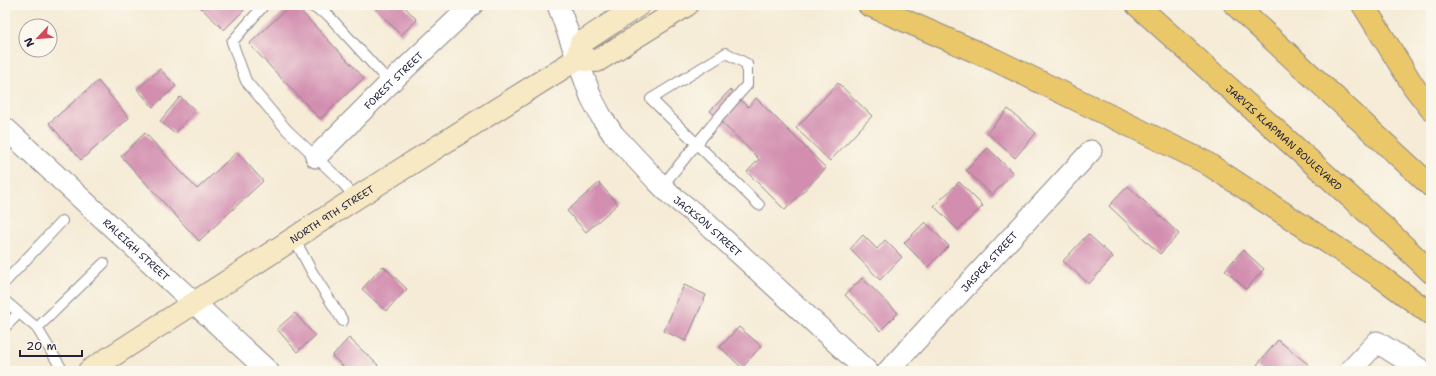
<svg xmlns="http://www.w3.org/2000/svg" width="1436" height="376" font-family="'Shantell Sans',sans-serif">
<style>
.building{fill:#d28daf}
.lines{fill:none;stroke-linecap:round;stroke-linejoin:round}
.lane-casing{stroke:#8c8688;stroke-width:12}
.street-casing{stroke:#8c8688;stroke-width:23}
.secondary-casing{stroke:#8c8688;stroke-width:24}
.highway-casing{stroke:#8c8688;stroke-width:24}
.lane{stroke:#fff;stroke-width:10}
.street{stroke:#fff;stroke-width:21}
.secondary{stroke:#f7e9c3;stroke-width:22}
.highway{stroke:#eac769;stroke-width:22}
.labels{text-anchor:middle;dominant-baseline:central;stroke-width:3;stroke-linejoin:round;paint-order:stroke}
.street-label{font-size:10px;fill:#22223b;stroke:#fbf7ec}
</style>
<rect width="100%" height="100%" fill="#fbf7ec"/>
<filter id="ink" filterUnits="userSpaceOnUse"><feTurbulence type="fractalNoise" baseFrequency=".025" numOctaves="2"/><feDisplacementMap in="SourceGraphic" scale="8" xChannelSelector="R" yChannelSelector="G"/><feConvolveMatrix kernelMatrix="1 2 1 2 8 2 1 2 1" color-interpolation-filters="sRGB"/></filter>
<filter id="wash" filterUnits="userSpaceOnUse"><feTurbulence type="fractalNoise" baseFrequency=".012" numOctaves="4" result="noise"/><feDisplacementMap in="SourceGraphic" scale="16" xChannelSelector="R" yChannelSelector="G"/><feGaussianBlur stdDeviation="0.9" result="paint"/><feColorMatrix in="noise" values="0 0 0 0 0 0 0 0 0 0 0 0 0 0 0 0 0 1.4 0 .05"/><feComposite in="paint" operator="in"/></filter>
<g filter="url(#wash)">
<rect width="100%" height="100%" fill="#f5ebd6"/>
<g id="blocks">
<path class="building" d="M200,5H249L224,30L199,6Z
M291,5H295L364,78L320,119L249,44Z
M372,5H403L417,20L401,35Z
M160,69L176,86L153,107L137,89Z
M98,81L129,118L81,160L49,123Z
M838,83L872,116L830,161L796,128Z
M730,90L748,107L756,98L826,168L785,210L747,172L759,159L710,111Z
M180,97L195,110L175,134L160,121Z
M1008,109L1036,133L1015,158L987,133Z
M145,133L197,189L237,152L263,181L199,241L121,156Z
M988,148L1013,173L992,195L966,170Z
M959,182L983,206L958,230L934,206Z
M599,183L618,204L586,232L567,211Z
M1128,186L1179,234L1160,254L1109,206Z
M925,222L949,246L928,267L904,243Z
M1088,234L1113,257L1089,284L1063,261Z
M863,235L877,249L885,240L902,257L880,280L850,249Z
M1243,250L1264,269L1246,289L1225,270Z
M383,266L407,289L386,311L362,289Z
M862,278L898,313L880,331L845,295Z
M684,285L706,295L686,341L664,331Z
M295,313L315,336L297,352L277,329Z
M739,327L761,346L742,368L720,347Z
M349,338L378,365L373,371H348L332,356Z
M1278,340L1309,365L1304,371H1264L1257,365Z"/>
</g>
</g>
<g filter="url(#ink)">
<use href="#blocks" fill-opacity="0" stroke="#8c8688" stroke-width="1"/>
<g class="lines">
<defs>
<path id="lane" d="M264,5L232,42L246,81L287,130L338,178L356,198
M309,5L328,15L390,83
M662,186C690,152 717,118 747,85V64L726,53L651,99L759,205
M294,238L312,272L343,321
M5,282L62,221
M5,301L37,328
M5,327L19,313
M63,371L37,328L104,263"/>
<g id="street">
<path id="s1" d="M558,5L591,97L601,116L613,134L656,180L671,195L704,221L867,371"/>
<path id="s2" d="M5,128L268,371"/>
<path id="s3" d="M316,157L390,83L472,5"/>
<path id="s4" d="M888,371L1091,151"/>
<path d="M1350,371L1377,342L1423,371"/>
</g>
<g id="secondary">
<path d="M577,59L581,43L639,5"/>
<path id="s5" d="M89,371L356,198L577,59L597,61L687,5"/>
</g>
<g id="highway">
<path d="M869,5L995,60L1205,162L1381,277L1431,314"/>
<path id="s6" d="M1137,5L1388,231L1431,272"/>
<path d="M1235,5L1431,186"/>
<path d="M1363,5L1414,87L1431,109"/>
</g>
</defs>
<use href="#lane" class="lane-casing"/>
<use href="#street" class="street-casing"/>
<use href="#secondary" class="secondary-casing"/>
<use href="#highway" class="highway-casing"/>
<use href="#lane" class="lane"/>
<use href="#street" class="street"/>
<use href="#secondary" class="secondary"/>
<use href="#highway" class="highway"/>
</g>
</g>
<g class="labels">
<g class="street-label">
<text stroke="none"><textPath href="#s3" startOffset="109">FOREST STREET</textPath></text>
<text stroke="none"><textPath href="#s6" startOffset="198">JARVIS KLAPMAN BOULEVARD</textPath></text>
<text stroke="none"><textPath href="#s5" startOffset="289">NORTH 9TH STREET</textPath></text>
<text stroke="none"><textPath href="#s1" startOffset="273">JACKSON STREET</textPath></text>
<text stroke="none"><textPath href="#s2" startOffset="179">RALEIGH STREET</textPath></text>
<text stroke="none"><textPath href="#s4" startOffset="149">JASPER STREET</textPath></text>
</g>
</g>
<rect width="1436" height="376" fill="none" stroke="#fbf7ec" stroke-width="20"/>
<g transform="translate(38 38) rotate(244)"><circle r="19" fill="#fbf7ec" stroke="#a4a2a5"/>
<path d="M0-3L7 15L0 10L-7 15Z" fill="#d1495b"/>
<text y="-6" font-size="11" font-weight="bold" text-anchor="middle" fill="#22223b">N</text>
</g>
<path d="M20 350v6h62v-6" fill="none" stroke="#22223b" stroke-width="2"/>
<text x="26" y="350" font-size="12" fill="#22223b" stroke="#fbf7ec" stroke-width="3" paint-order="stroke">20 m</text>
</svg>
